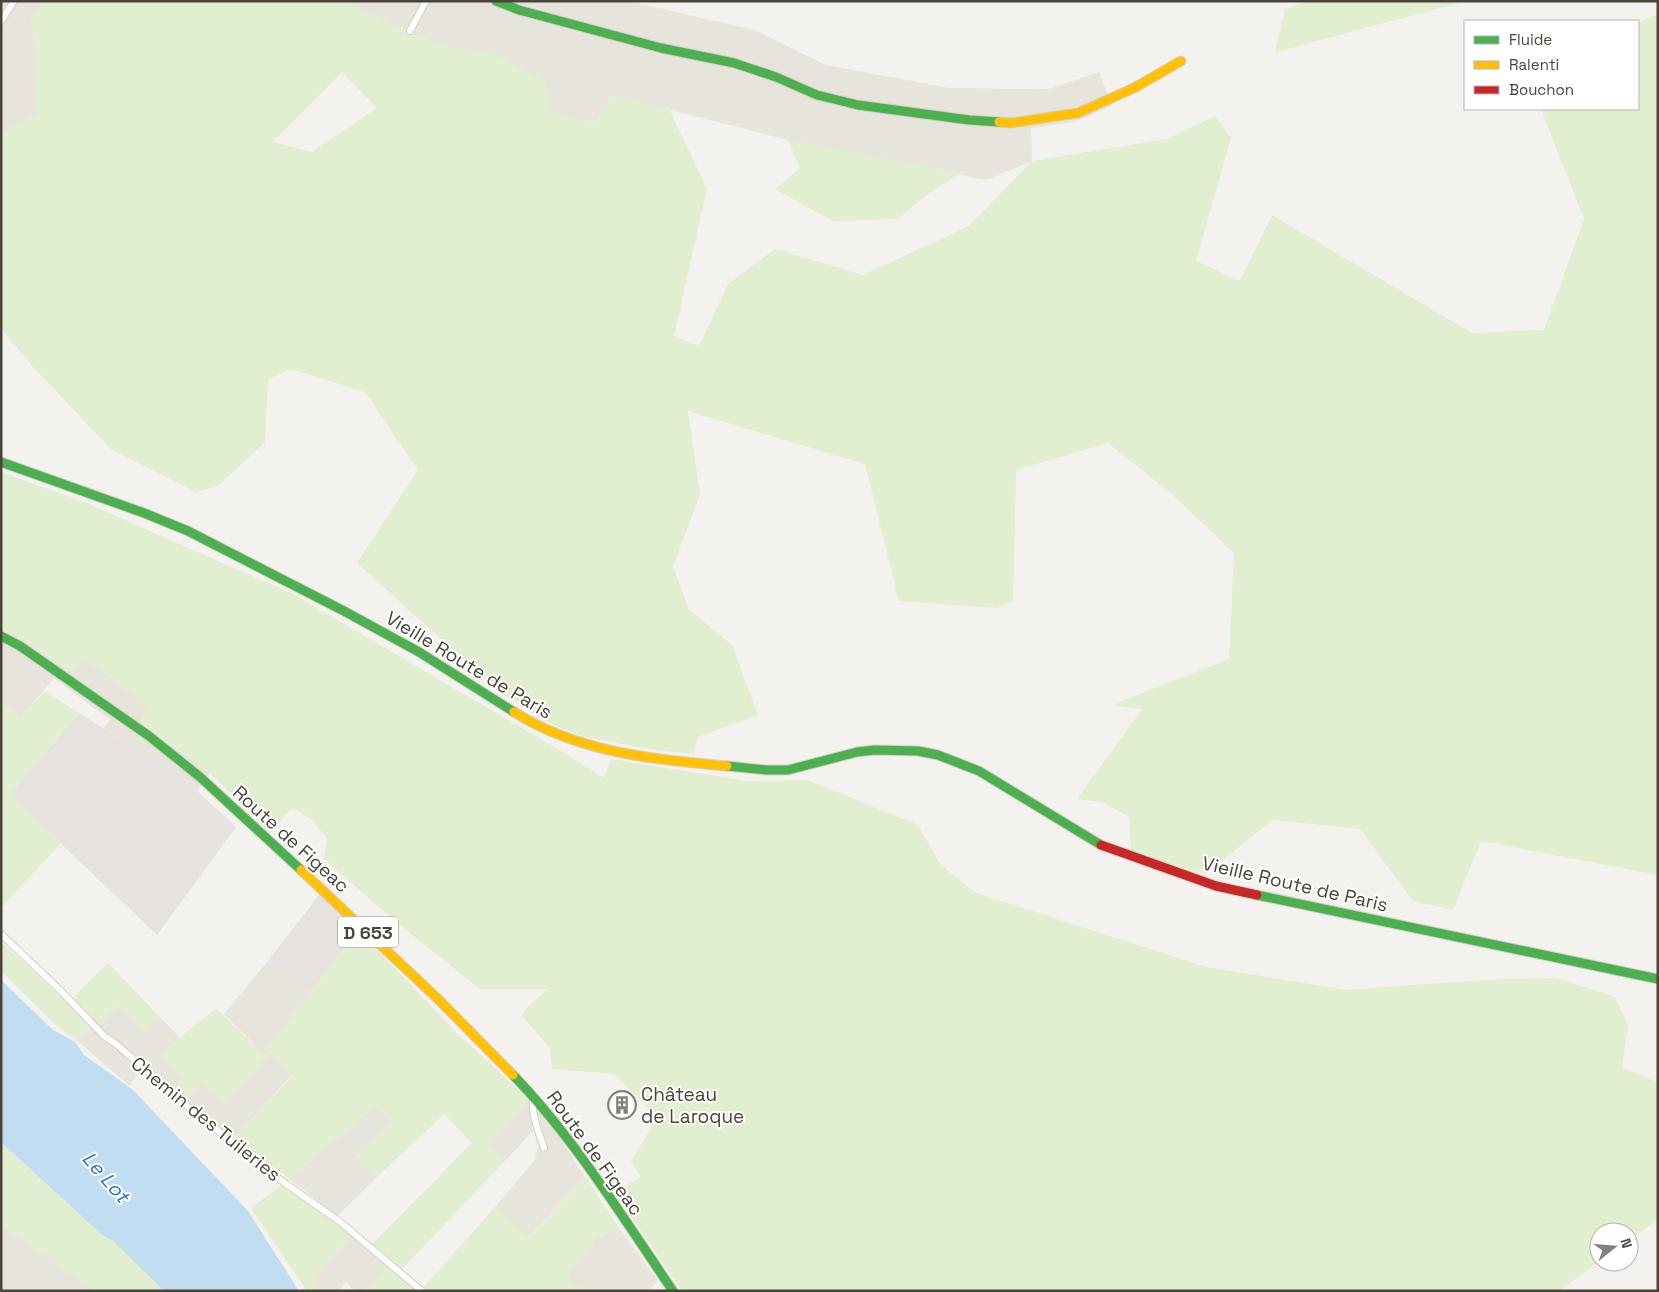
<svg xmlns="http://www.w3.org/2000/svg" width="1659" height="1292" font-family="'Space Grotesk',sans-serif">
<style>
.residential{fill:#e7e4dc}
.industrial{fill:#e6e2de}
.green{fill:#e1eecf;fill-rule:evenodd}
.water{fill:#c0ddf1}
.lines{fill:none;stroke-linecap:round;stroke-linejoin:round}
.street-casing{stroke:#d2d0cb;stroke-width:8}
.fast-casing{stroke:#d3cfc5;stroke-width:11}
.slow-casing{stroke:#d3cfc5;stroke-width:11}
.jam-casing{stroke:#d3cfc5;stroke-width:11}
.street{stroke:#fdfdfc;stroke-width:6}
.fast{stroke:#4caf50;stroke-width:9}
.slow{stroke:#ffc107;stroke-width:9}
.jam{stroke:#c62828;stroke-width:9}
.labels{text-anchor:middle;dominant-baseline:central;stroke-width:4;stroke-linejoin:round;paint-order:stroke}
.shield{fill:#fff;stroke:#817c74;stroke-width:1}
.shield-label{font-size:18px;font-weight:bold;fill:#4b4439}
.street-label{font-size:19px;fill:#4b4439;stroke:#fff}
.poi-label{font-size:19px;fill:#4b4439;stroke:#fff;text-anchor:start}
.water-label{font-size:20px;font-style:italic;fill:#2e7ab2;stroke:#fff}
</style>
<rect width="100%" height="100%" fill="#f4f2ee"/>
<path class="residential" d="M1,1H44V6L31,14L35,55L36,115L1,134Z
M340,1H628L754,30L826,65L949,88L1049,89L1099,72L1112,106L1074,122L1031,128L1032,161L986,180L788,140L612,95L594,123L548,112L545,80L463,84L348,5Z
M1,628L31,645L73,673L84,658L149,707L140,723L210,773L197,791L180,775L104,728L110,720L54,678L21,718L1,703Z
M268,961L310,993L267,1049L293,1074L234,1138L186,1100L201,1083L267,1057L224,1014Z
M120,1004L144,1030L159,1016L180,1038L158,1056L182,1077L172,1089L141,1070L130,1086L75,1039L98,1025Z
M529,1100L549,1122L586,1178L528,1237L496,1206L535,1160L538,1147L534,1130L503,1163L487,1145Z
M376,1105L393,1122L357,1156L377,1177L337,1216L290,1179Z
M1,1225L96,1291H1Z
M619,1228L658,1281L647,1291H583L569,1279V1273L592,1246L593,1240Z
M351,1235L388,1266L364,1291H355L346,1282L339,1291H321L312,1281Z"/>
<path class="industrial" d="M79,713L180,775L236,827L157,935L10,795Z
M320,894L358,930L310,993L268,961Z"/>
<path class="green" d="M44,1H340L446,46L495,54L545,80L549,112L594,123L612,95L669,109L707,188L674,336L699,346L728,284L775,249L863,275L969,226L1032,161L1167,139L1215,116L1231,138L1196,261L1240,281L1272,215L1472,333L1544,330L1584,219L1541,109H1638V23L1658,14V875L1481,841L1453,910L1413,901L1360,829L1273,820L1205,874L1131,852L1129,817L1103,802L1077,799L1142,709L1112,705L1229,659L1234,553L1172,494L1108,443L1016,470L1013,601L997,608L899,601L865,464L688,411L700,495L673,566L689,610L732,645L758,715L698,737L694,754L662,751L584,737L543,720L498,691L357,563L418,470L365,392L291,369L268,380L265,442L218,486L196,492L112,450L33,367L1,328V134L36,115L35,55L31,14L44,6ZM342,72L377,108L312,152L273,142Z
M1308,1H1467L1275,52L1285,9Z
M788,140L960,173L925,196L898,219L833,221L775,189L800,168Z
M1,472L84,502L293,594L561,751L604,778L611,759L747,781L807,780L918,825L940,864L976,893L1206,967L1347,990L1482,980L1556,978L1615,997L1628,1025L1622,1068L1658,1082V1219L1629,1240V1232H1599V1262L1559,1291H682L614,1191L641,1178L631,1161L658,1117L614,1074L552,1069L550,1048L522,1016L526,1009L547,989H480L396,922L324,859L327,839L313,820L292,808L270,833L210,773L140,722L148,707L84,658L73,673L31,645L1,628Z
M45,691L79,713L10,795L61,843L1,908V703L21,718Z
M358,930L459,1035L529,1100L487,1145L503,1163L402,1269L372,1244L472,1143L444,1114L377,1177L356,1156L393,1122L376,1105L290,1179L234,1138L293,1075L267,1049Z
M1,941L93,1028L75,1039L58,1027L1,971Z
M108,963L159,1016L144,1030L120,1004L98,1025L73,998Z
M216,1008L267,1057L225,1103L201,1083L186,1100L172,1089L182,1077L158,1056Z
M1,1142L101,1234L113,1241L164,1291H96L1,1225Z
M586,1178L619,1228L593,1240V1246L569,1273L570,1279L583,1291H429L424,1287L496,1206L529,1237Z
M282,1185L351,1235L312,1281L321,1291H307L251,1208Z
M388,1266L416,1291H364Z"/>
<path class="water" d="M1,980L53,1030L75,1042L84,1055L132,1089L248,1211L299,1291H164L113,1241L101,1234L1,1142Z"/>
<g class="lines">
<defs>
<path id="street" d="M1,21L14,1
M410,31L426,1
M1,934L60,990L104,1036L116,1044L194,1112L286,1184L339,1221L422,1291
M534,1097C529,1110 540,1135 544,1148"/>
<path id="fast" d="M496,1L519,10L661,48L734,63L776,77L817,95L858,105L969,120L999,122
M1,462L144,513L188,531L344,611L419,652L514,712
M1,636L20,646L149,736L200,777L301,870
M727,766L766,770H788L857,752L875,750L918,751L938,755L979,771L1101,845
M1257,895L1658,979
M513,1075C575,1139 623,1218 673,1291"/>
<path id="slow" d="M999,122L1011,123L1078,113L1134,88L1181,61
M514,712C577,752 654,760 727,766
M301,870L438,999L513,1075"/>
<path id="jam" d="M1101,845L1216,886L1257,895"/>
</defs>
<use href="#street" class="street-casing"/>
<use href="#fast" class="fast-casing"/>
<use href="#slow" class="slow-casing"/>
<use href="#jam" class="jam-casing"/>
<use href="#street" class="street"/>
<use href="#fast" class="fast"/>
<use href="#slow" class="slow"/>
<use href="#jam" class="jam"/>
</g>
<defs>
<symbol id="building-ring" viewBox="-11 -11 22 22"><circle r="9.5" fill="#fff" stroke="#868178" stroke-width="1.5"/><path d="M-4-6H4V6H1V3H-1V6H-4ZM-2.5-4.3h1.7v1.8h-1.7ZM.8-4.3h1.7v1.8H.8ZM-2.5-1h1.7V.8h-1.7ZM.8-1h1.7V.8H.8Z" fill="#868178"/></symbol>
</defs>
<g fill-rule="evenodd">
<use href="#building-ring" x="606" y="1089" width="32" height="32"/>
</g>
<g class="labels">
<rect class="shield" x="338" y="916.5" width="60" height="31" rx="4"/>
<g class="shield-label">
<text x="368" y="932">D 653</text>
</g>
<g class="street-label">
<text transform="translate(469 665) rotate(31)">Vieille Route de Paris</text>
<text transform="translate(291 839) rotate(42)">Route de Figeac</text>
<text transform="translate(1295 884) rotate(13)">Vieille Route de Paris</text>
<text transform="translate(206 1119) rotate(39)">Chemin des Tuileries</text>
<text transform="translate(595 1153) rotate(54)">Route de Figeac</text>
</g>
<g class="poi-label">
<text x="641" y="1094">Château<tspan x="641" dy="22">de Laroque</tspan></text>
</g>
<g class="water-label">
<text transform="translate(106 1177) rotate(49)">Le Lot</text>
</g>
</g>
<rect width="1659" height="1292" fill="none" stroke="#4b4439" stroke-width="5"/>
<rect x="1464" y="20" width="175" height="90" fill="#ffffff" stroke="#b7b4b0"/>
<rect x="1474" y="36" width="25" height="8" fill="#4caf50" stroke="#b7b4b0"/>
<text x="1509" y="45" font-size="15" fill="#4b4439">Fluide</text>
<rect x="1474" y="61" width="25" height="8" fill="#ffc107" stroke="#b7b4b0"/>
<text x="1509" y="70" font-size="15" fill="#4b4439">Ralenti</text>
<rect x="1474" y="86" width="25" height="8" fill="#c62828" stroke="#b7b4b0"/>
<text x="1509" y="95" font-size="15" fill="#4b4439">Bouchon</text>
<g transform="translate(1614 1247) rotate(73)"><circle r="24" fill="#ffffff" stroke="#b7b4b0"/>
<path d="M0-4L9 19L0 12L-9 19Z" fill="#868178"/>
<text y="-8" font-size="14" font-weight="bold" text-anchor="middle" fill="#4b4439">N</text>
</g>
</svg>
